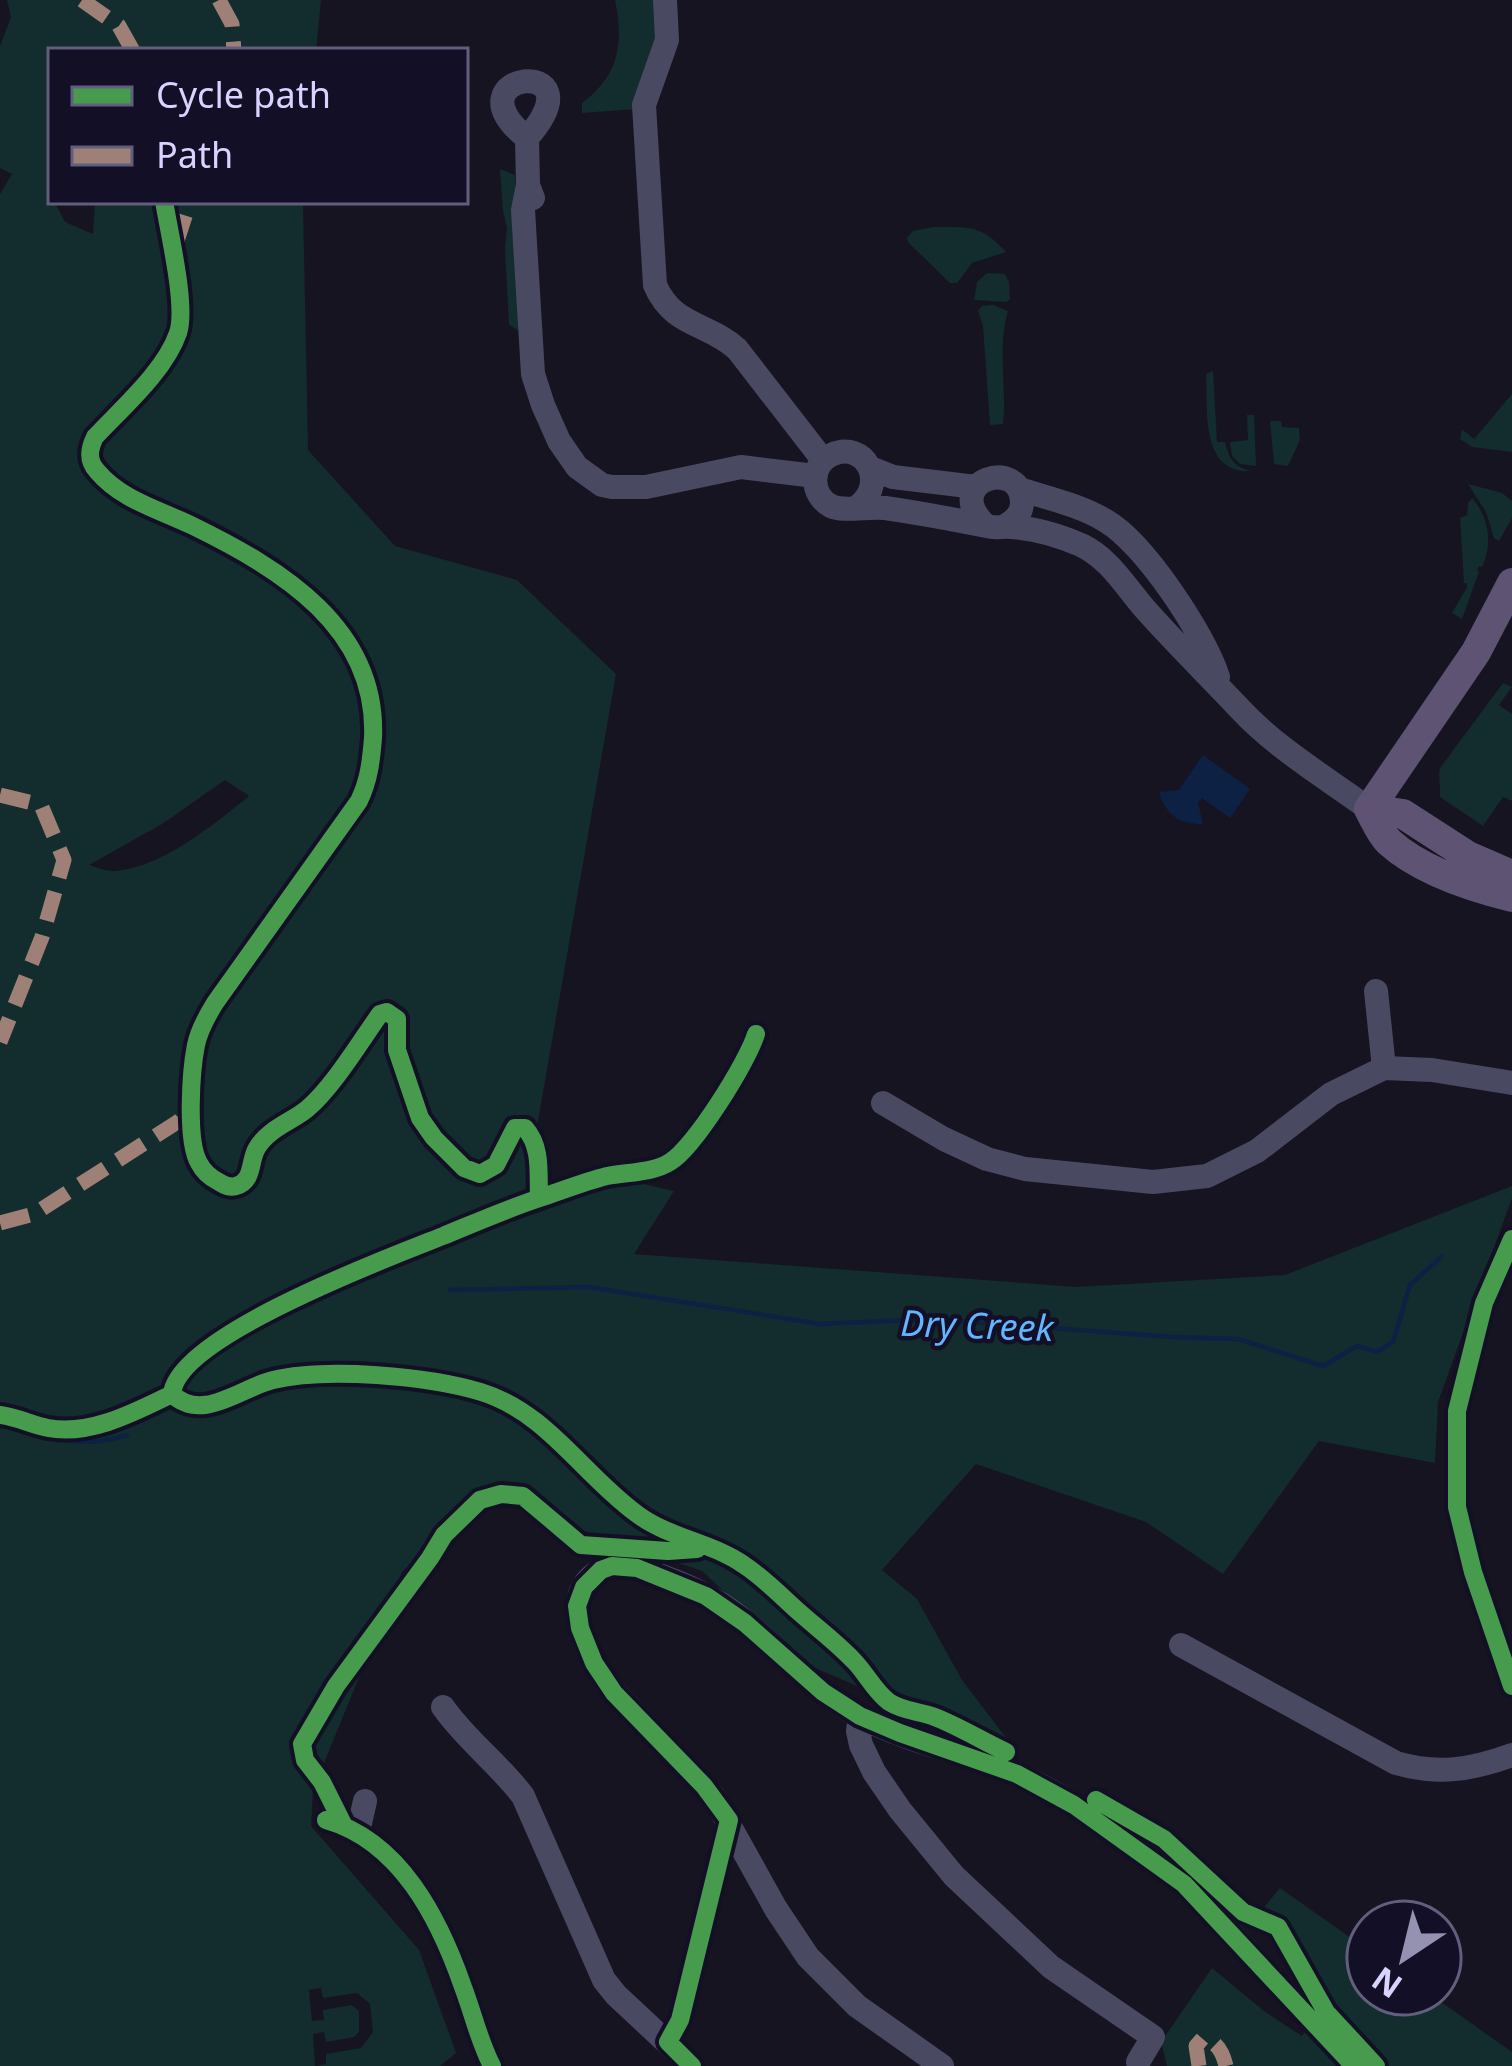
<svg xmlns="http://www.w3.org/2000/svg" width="1512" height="2066" font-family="'Noto Sans',sans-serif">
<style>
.green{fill:#132c2d;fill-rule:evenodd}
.water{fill:#0d2144}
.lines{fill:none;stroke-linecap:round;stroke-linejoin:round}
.stream{stroke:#0d2144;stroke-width:4.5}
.minor{stroke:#4a4962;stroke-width:24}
.major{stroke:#5e5373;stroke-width:30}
.quiet{stroke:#9e8076;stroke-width:15;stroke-dasharray:30 15;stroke-linecap:butt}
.cycleway-casing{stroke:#130f26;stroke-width:26}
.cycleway{stroke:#469c4c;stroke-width:18}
.labels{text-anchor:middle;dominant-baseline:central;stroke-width:9;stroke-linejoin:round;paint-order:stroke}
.water-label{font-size:36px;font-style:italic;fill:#62b6ff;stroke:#130f26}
</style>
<rect width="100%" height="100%" fill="#161421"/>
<path class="green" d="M7,0H321L316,51H51V186L48,189L51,201H54L65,222L93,234L95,201H303L308,450L395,546L517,580L616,674L523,1207L630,1181L674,1191L634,1254L1077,1287L1285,1275L1512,1186V1198L1438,1402L1435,1463L1319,1441L1223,1574L1146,1522L976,1464L882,1570L917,1599L962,1680L1020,1756L799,1661L702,1571L567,1525L495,1482L402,1572L313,1790L311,1826L419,1950L456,2053L440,2066H0V194L12,174L0,168V46L11,17ZM225,780L249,796C212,826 165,865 117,871C108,872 98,868 89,865L162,824ZM321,1988L323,1998L357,1993L370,2004L373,2032L361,2048L326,2054V2064L315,2066L313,2034L324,2032L326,2042L354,2037L359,2032V2011L352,2005L323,2010L324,2020L312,2021L309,1990Z
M615,0H657L660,29L636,109L582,113V103C619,76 624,43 615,0Z
M500,169L515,175L523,318L518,330L509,325L505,249L507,228L503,211Z
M933,227C969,227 981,224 1006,252L972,263L957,283H950L909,243L907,238L913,231Z
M987,273L1005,274L1009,282L1010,299L1006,302L974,300L977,282Z
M993,305L1008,311C997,347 1007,386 1003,424L990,425L983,326L978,311L982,306Z
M1213,371L1217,442H1225C1229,459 1234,467 1251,471C1200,474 1208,409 1206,374Z
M1512,394V452L1472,447L1460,439L1462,429L1474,439Z
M1247,415H1254L1256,466L1240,464L1232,456L1230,442L1248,440Z
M1270,421H1281L1282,427L1299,428L1300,440L1288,466L1274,464Z
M1468,484L1502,493L1512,501V518L1499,541L1494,538L1486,512Z
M1472,498C1489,517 1493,544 1482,567L1479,566L1477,570L1479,572L1462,619L1452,613L1467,587V583H1464L1460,518L1467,515L1468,503Z
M1503,683L1512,687L1499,705L1512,714V801L1503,797L1483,826L1440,797C1441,787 1438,778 1440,768Z
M1280,1888L1368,1950V1994H1430L1512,2052V2066H1167L1161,2042L1212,1968L1264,2011L1302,2036L1328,1998L1293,1942L1259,1913Z"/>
<path class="water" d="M1203,755L1250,789L1230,818L1202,798L1198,803L1203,824C1179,824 1166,815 1159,792L1179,790Z"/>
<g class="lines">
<path class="stream" d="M450,1290L589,1287L820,1324L930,1319L1172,1337L1238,1339L1323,1366L1357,1346L1377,1352L1393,1342L1410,1285L1441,1257
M0,1426C14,1426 25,1431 39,1435C70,1443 96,1445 127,1435"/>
<path class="minor" d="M665,0L667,40L644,105L655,285C673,327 707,322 737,349L823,460
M527,138C444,72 603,53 527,138L528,185L533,198
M528,185L523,210L533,374L543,405L559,441L577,467L602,485L612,487H646L741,467L815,476
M870,468L893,477L976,487
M1019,489C1047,498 1080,505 1106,521C1144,543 1205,635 1218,677
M857,507C889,484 865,439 831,455C810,465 810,495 831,506C842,512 869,506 885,508C921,513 957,520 992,527C998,528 1004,526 1010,527C1034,528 1060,536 1081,545C1109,558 1125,586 1145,609C1175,643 1208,675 1239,708C1276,748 1325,777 1369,809
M983,523C943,480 1021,457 1022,502C1022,514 1015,520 1005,526
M1376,991L1384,1068
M883,1103L944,1139L987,1159L1025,1169L1153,1182L1207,1176L1257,1151L1331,1094L1384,1068L1432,1070L1512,1083
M1512,1239L1484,1303L1457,1411V1507L1473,1572L1512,1686
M1181,1645L1396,1763C1438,1775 1471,1770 1512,1755
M443,1707C466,1740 499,1764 523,1796L604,1980L616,1995L692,2066
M860,1716L858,1731L861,1745L874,1772L900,1810L954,1876L1051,1967L1153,2037L1138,2062
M326,1820C400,1841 439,1918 463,1987C473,2013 479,2041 492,2066
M358,1832L365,1801
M668,2042L680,2020L729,1820
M942,2066L857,2006L808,1957L776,1909L713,1796L607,1684C587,1654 557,1596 599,1571C610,1565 622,1564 634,1567C668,1577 704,1591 733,1612C776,1645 810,1689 859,1716C909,1743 968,1753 1021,1776C1073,1799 1120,1836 1165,1869C1195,1891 1218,1919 1243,1946C1280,1986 1317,2026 1354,2066"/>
<path class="major" d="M1369,809L1476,652L1512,583
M1369,809C1375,820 1380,833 1389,842C1421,871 1471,887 1512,897
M1369,809L1403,814L1468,856L1512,875"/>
<path class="quiet" d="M82,0L119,26L133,51
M219,0L232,24L234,51
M176,244L190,201
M0,795L41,805L64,860L42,937L0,1042
M0,1223L34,1214L179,1121L192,1105
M1199,2066L1196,2046L1203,2038C1217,2041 1223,2053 1226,2066"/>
<defs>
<path id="cycleway" d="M164,201C169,232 187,307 178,333C165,371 122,408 95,437C89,449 87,460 97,471C121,500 160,510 193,526C281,569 378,628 373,738C371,762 369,780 359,801L215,1003C207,1016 199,1030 196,1045C191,1070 186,1141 199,1163C203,1171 211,1178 219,1182C224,1185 229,1188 236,1186C254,1181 249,1161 257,1148C268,1129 291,1122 307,1109C333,1087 360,1042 380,1014L387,1012L397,1019V1050L420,1118L434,1138L464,1168L480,1174L496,1165L515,1128H525C542,1147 538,1173 539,1198
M1512,1239L1484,1303L1457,1411V1507L1473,1572L1512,1686
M172,1394C202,1423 240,1388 273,1380C326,1367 428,1376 481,1392C547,1412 583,1475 637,1514C669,1538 711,1542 744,1565C764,1578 781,1596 799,1612C817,1628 837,1643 854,1661C866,1673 875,1692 889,1702C903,1711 917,1711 932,1716C957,1725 982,1741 1006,1752
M0,1415C17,1417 32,1425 48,1428C90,1436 135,1412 172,1394C177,1336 390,1257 443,1236C477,1222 511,1207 546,1196C566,1189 587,1181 607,1176C627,1172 653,1173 670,1162C694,1148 748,1061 756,1034
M1096,1800L1164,1839L1243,1912L1278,1927L1326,2012L1376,2066
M326,1820C400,1841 439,1918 463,1987C473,2013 479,2041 492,2066
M344,1826L322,1782L305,1760L302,1744L336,1686L430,1558L444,1535L480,1500L501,1494L523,1496L581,1545L668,1551L697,1549
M692,2066L668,2042L680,2020L729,1820L704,1786L614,1693L594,1663L580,1628L577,1606L584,1587L601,1570L612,1566L637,1568L706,1596L745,1623L823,1692L860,1716L900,1733L1017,1774L1074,1805L1184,1884L1354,2066"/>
</defs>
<use href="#cycleway" class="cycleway-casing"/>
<use href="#cycleway" class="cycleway"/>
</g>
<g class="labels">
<g class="water-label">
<text transform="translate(977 1325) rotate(2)">Dry Creek</text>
</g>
</g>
<rect x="48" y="48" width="420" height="156" fill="#130f26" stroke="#625e7d" stroke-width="3"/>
<rect x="72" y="87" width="60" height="18" fill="#469c4c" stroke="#625e7d" stroke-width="3"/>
<text x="156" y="108" font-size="36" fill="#d9d4ff">Cycle path</text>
<rect x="72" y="147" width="60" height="18" fill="#9e8076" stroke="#625e7d" stroke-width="3"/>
<text x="156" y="168" font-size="36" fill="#d9d4ff">Path</text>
<g transform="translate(1404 1958) rotate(215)"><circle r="57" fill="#130f26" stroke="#625e7d" stroke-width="3"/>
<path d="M0-9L21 45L0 30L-21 45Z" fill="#9591b1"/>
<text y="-18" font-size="33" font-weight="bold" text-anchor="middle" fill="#d9d4ff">N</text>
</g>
</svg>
